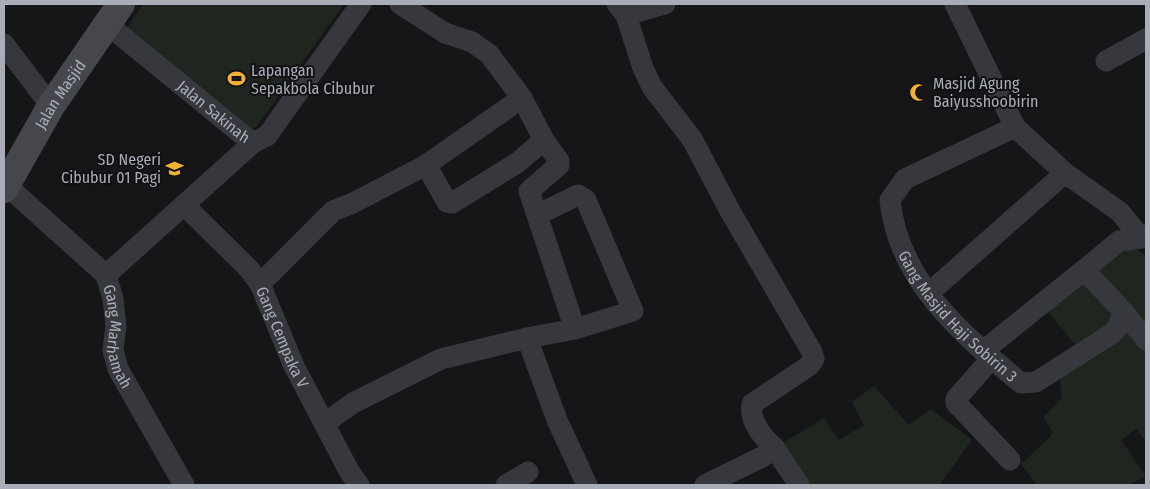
<svg xmlns="http://www.w3.org/2000/svg" width="1150" height="489" font-family="'Fira Sans Condensed',sans-serif">
<style>
.green{fill:#1e261f}
.lines{fill:none;stroke-linecap:round;stroke-linejoin:round}
.street{stroke:#37383d;stroke-width:21}
.secondary{stroke:#45474d;stroke-width:28}
.labels{text-anchor:middle;dominant-baseline:central;stroke-width:4;stroke-linejoin:round;paint-order:stroke}
.poi-label{font-size:16px;fill:#a8adb8;stroke:#111113;text-anchor:start}
.street-label{font-size:16px;fill:#a8adb8;stroke:#111113}
</style>
<rect width="100%" height="100%" fill="#161618"/>
<path class="green" d="M143,4H344L257,126L250,130L124,32Z
M1119,236L1146,256V442L1136,429L1121,440L1146,476L1129,485H1037L1021,464L1049,438L1053,432L1043,418L1062,398L1059,373L1083,354L1039,301Z
M874,386L909,425L931,409L972,440L939,485H797L775,448L824,418L839,440L864,425L852,402Z"/>
<g class="lines">
<g class="street">
<path d="M617,4L626,15L643,68L652,87L692,139L730,211L812,352L814,359L810,365L752,404C749,420 762,437 774,447L764,456L705,485"/>
<path d="M955,4L1015,127L1065,173L1120,212L1141,238"/>
<path d="M626,15L665,4"/>
<path id="s1" d="M107,24L244,136L254,142"/>
<path d="M4,44L51,106"/>
<path d="M1106,61L1146,39"/>
<path d="M522,98L426,165L447,202L452,203L517,163L544,140"/>
<path id="s2" d="M1015,127L905,179L890,200C898,281 962,334 1021,383L1036,382L1113,333L1119,325L1123,311L1084,270L1119,241L1141,238L1146,235"/>
<path id="s3" d="M6,185L106,275L113,299L116,326L113,350L118,369L184,485"/>
<path id="s4" d="M185,206L249,269L260,284L294,366L349,471L359,485"/>
<path d="M537,215L575,329"/>
<path d="M106,275L254,142L267,136L361,4"/>
<path d="M260,284L333,211L353,203L426,165"/>
<path d="M929,293L1065,173"/>
<path d="M1123,311L1146,340"/>
<path d="M527,338L557,420L587,485"/>
<path d="M983,351L1084,270"/>
<path d="M991,359L956,399V403L1010,460"/>
<path d="M325,423L353,403L441,359L527,338L575,329L633,311L586,200L578,195L537,215L529,191L559,165V161L544,140L522,98L489,54L472,42L445,33L400,4"/>
<path d="M774,447L799,485"/>
<path d="M506,485L528,472"/>
</g>
<path class="secondary" id="s5" d="M4,189L51,106L121,4"/>
</g>
<defs>
<symbol id="stadium-bare" viewBox="-9 -9 18 18"><path d="M0-5a6.5 5 0 1 0 0 10a6.5 5 0 1 0 0-10ZM-3.5-1.8h7v3.6h-7Z" fill="#f2b134" stroke="#111113" stroke-width="2.5" paint-order="stroke"/></symbol>
<symbol id="mosque-bare" viewBox="-9 -9 18 18"><path d="M3.5-4.9A6 6 0 1 0 3.5 4.9A5 5 0 1 1 3.5-4.9Z" fill="#f2b134" stroke="#111113" stroke-width="2.5" paint-order="stroke"/></symbol>
<symbol id="school-bare" viewBox="-9 -9 18 18"><path d="M0-5L7-2L0 1L-7-2ZM-4 1L0 2.5L4 1V4Q0 6-4 4Z" fill="#f2b134" stroke="#111113" stroke-width="2.5" paint-order="stroke"/></symbol>
</defs>
<g fill-rule="evenodd">
<use href="#stadium-bare" x="224" y="66" width="25" height="25"/>
<use href="#mosque-bare" x="906" y="80" width="25" height="25"/>
<use href="#school-bare" x="162" y="156" width="25" height="25"/>
</g>
<g class="labels">
<g class="poi-label">
<text x="251" y="70">Lapangan<tspan x="251" dy="18">Sepakbola Cibubur</tspan></text>
<text x="933" y="83">Masjid Agung<tspan x="933" dy="18">Baiyusshoobirin</tspan></text>
<text x="161" y="159" text-anchor="end">SD Negeri<tspan x="161" dy="18">Cibubur 01 Pagi</tspan></text>
</g>
<g class="street-label">
<text stroke="none"><textPath href="#s5" startOffset="110">Jalan Masjid</textPath></text>
<text stroke="none"><textPath href="#s1" startOffset="138">Jalan Sakinah</textPath></text>
<text stroke="none"><textPath href="#s2" startOffset="286">Gang Masjid Haji Sobirin 3</textPath></text>
<text stroke="none"><textPath href="#s3" startOffset="198">Gang Marhamah</textPath></text>
<text stroke="none"><textPath href="#s4" startOffset="166">Gang Cempaka V</textPath></text>
</g>
</g>
<rect width="1150" height="489" fill="none" stroke="#a8adb8" stroke-width="10"/>
</svg>
